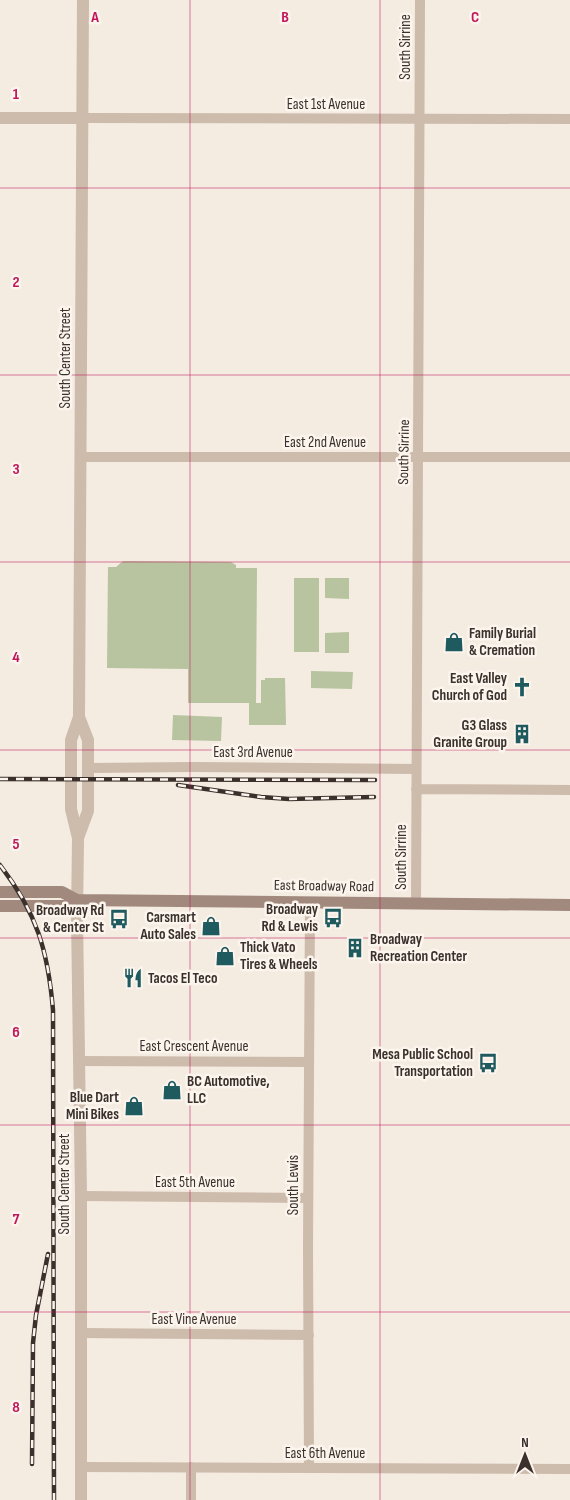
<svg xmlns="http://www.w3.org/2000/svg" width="570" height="1500" font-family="'Sofia Sans Condensed',sans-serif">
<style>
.green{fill:#b8c4a0}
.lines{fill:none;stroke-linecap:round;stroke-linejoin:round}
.minor{stroke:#cdbbac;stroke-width:10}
.tertiary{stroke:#cdbbac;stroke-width:12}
.secondary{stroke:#a18a7d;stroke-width:12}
.rail-casing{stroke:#3b302b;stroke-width:4.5}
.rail{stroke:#fbf5ee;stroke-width:2.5;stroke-dasharray:8;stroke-linecap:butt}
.grid{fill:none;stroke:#c2185b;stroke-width:1;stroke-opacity:0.55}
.labels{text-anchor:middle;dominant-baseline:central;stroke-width:5;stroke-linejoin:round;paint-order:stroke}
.street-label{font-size:15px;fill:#3b302b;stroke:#fbf5ee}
.poi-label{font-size:15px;font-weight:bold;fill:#3b302b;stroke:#fbf5ee;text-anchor:end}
.grid-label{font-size:16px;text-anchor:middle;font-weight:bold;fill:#c2185b;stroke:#fbf5ee;stroke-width:5;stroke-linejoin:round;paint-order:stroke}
</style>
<rect width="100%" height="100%" fill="#f4ebe1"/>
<path class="green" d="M123,561L231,562L236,565V568H257L256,703H261V680H265V678H285L286,725H249V703H188V669L107,668L108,567H116Z
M294,578H319V652H294Z
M325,578H349V599L325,598Z
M349,632V653H325V633Z
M311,671L353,672L352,689L311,688Z
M173,715L222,717L221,741L172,740Z"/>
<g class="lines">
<path class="minor" d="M82,118L570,119
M81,457H570
M89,768L193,767L416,769
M416,789L570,790
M416,904L420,0
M79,1061L309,1062
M81,1196L308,1198
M80,1333L309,1335
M81,1467L570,1469
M191,1467V1500
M309,1468L308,1247L310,903"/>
<path class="tertiary" d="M0,118H82
M78,838L88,811V740L79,717
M81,1500V1196L77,917L78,838L71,809V740L79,717L83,0"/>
<path class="secondary" d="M0,892H62L77,900
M0,906H65L77,900L570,905"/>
<defs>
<path id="rail" d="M0,779L375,780
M178,785L261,797L289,799L374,797
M0,865C37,913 48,951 53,1010L54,1500
M32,1464L33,1343L36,1315L48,1254"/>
</defs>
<use href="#rail" class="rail-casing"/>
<use href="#rail" class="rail"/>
</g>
<path class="grid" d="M190,0V1500M380,0V1500M0,188H570M0,375H570M0,562H570M0,750H570M0,938H570M0,1125H570M0,1312H570"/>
<defs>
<symbol id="shop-bare" viewBox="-9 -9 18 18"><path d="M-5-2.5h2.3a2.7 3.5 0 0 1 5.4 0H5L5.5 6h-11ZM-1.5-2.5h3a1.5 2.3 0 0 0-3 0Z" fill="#1f5a5e" stroke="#fbf5ee" stroke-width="2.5" paint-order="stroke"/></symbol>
<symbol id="church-bare" viewBox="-9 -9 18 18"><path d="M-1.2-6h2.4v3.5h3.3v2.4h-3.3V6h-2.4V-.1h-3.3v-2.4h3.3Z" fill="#1f5a5e" stroke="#fbf5ee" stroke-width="2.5" paint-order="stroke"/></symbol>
<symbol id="building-bare" viewBox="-9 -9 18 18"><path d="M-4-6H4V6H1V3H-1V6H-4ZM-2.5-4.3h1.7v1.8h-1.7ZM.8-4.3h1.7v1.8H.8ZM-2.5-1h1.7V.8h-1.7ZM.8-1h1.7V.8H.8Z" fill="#1f5a5e" stroke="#fbf5ee" stroke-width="2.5" paint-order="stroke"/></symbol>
<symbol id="bus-bare" viewBox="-9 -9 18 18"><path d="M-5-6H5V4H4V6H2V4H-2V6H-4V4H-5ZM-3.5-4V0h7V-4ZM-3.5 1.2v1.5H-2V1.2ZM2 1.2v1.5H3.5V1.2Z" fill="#1f5a5e" stroke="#fbf5ee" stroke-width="2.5" paint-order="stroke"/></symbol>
<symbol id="restaurant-bare" viewBox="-9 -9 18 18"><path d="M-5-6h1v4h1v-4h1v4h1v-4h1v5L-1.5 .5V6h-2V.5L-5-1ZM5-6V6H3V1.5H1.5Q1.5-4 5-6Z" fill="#1f5a5e" stroke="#fbf5ee" stroke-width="2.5" paint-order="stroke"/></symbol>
</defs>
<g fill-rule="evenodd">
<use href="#shop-bare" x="440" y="628" width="28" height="28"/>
<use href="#church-bare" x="508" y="673" width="28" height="28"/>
<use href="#building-bare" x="508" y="720" width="28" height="28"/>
<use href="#bus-bare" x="319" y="904" width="28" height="28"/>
<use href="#bus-bare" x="105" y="905" width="28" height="28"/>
<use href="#shop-bare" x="197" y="912" width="28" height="28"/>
<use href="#building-bare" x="341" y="934" width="28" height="28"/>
<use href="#shop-bare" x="211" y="942" width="28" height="28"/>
<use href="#restaurant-bare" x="119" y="964" width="28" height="28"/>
<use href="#bus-bare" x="474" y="1049" width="28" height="28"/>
<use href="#shop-bare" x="158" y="1076" width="28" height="28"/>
<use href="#shop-bare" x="120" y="1092" width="28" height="28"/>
</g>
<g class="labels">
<g class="street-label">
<text transform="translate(405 47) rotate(-90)">South Sirrine</text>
<text x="326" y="104">East 1st Avenue</text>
<text transform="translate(65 358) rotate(-90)">South Center Street</text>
<text x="325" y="442">East 2nd Avenue</text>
<text transform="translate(404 452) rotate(-89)">South Sirrine</text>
<text x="253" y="752">East 3rd Avenue</text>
<text transform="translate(401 857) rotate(-90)">South Sirrine</text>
<text transform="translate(324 886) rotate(1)">East Broadway Road</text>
<text x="194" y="1046">East Crescent Avenue</text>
<text x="195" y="1182">East 5th Avenue</text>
<text transform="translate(64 1184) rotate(-90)">South Center Street</text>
<text transform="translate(293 1185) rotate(-90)">South Lewis</text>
<text x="194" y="1319">East Vine Avenue</text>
<text x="325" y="1453">East 6th Avenue</text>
</g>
<g class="poi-label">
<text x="469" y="633" text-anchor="start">Family Burial<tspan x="469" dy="17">&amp; Cremation</tspan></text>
<text x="507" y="678">East Valley<tspan x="507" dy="17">Church of God</tspan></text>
<text x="507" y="725">G3 Glass<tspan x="507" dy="17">Granite Group</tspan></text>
<text x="318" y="909">Broadway<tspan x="318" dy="17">Rd &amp; Lewis</tspan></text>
<text x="104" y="910">Broadway Rd<tspan x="104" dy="17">&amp; Center St</tspan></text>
<text x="196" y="917">Carsmart<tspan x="196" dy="17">Auto Sales</tspan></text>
<text x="370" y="939" text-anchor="start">Broadway<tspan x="370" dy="17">Recreation Center</tspan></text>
<text x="240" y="947" text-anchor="start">Thick Vato<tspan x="240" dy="17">Tires &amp; Wheels</tspan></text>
<text x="148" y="978" text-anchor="start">Tacos El Teco</text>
<text x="473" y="1054">Mesa Public School<tspan x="473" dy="17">Transportation</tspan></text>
<text x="187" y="1081" text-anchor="start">BC Automotive,<tspan x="187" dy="17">LLC</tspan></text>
<text x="119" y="1097">Blue Dart<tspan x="119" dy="17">Mini Bikes</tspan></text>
</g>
</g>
<g class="grid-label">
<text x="95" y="22">A</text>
<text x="285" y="22">B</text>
<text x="475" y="22">C</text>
<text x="16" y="99">1</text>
<text x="16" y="287">2</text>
<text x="16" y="474">3</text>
<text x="16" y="662">4</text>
<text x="16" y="849">5</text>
<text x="16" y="1037">6</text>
<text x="16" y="1224">7</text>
<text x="16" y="1412">8</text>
</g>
<g transform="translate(525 1455)" stroke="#fbf5ee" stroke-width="4" paint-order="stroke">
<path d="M0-4L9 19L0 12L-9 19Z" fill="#3b302b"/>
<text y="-8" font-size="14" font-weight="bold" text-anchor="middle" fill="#3b302b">N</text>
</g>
</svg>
